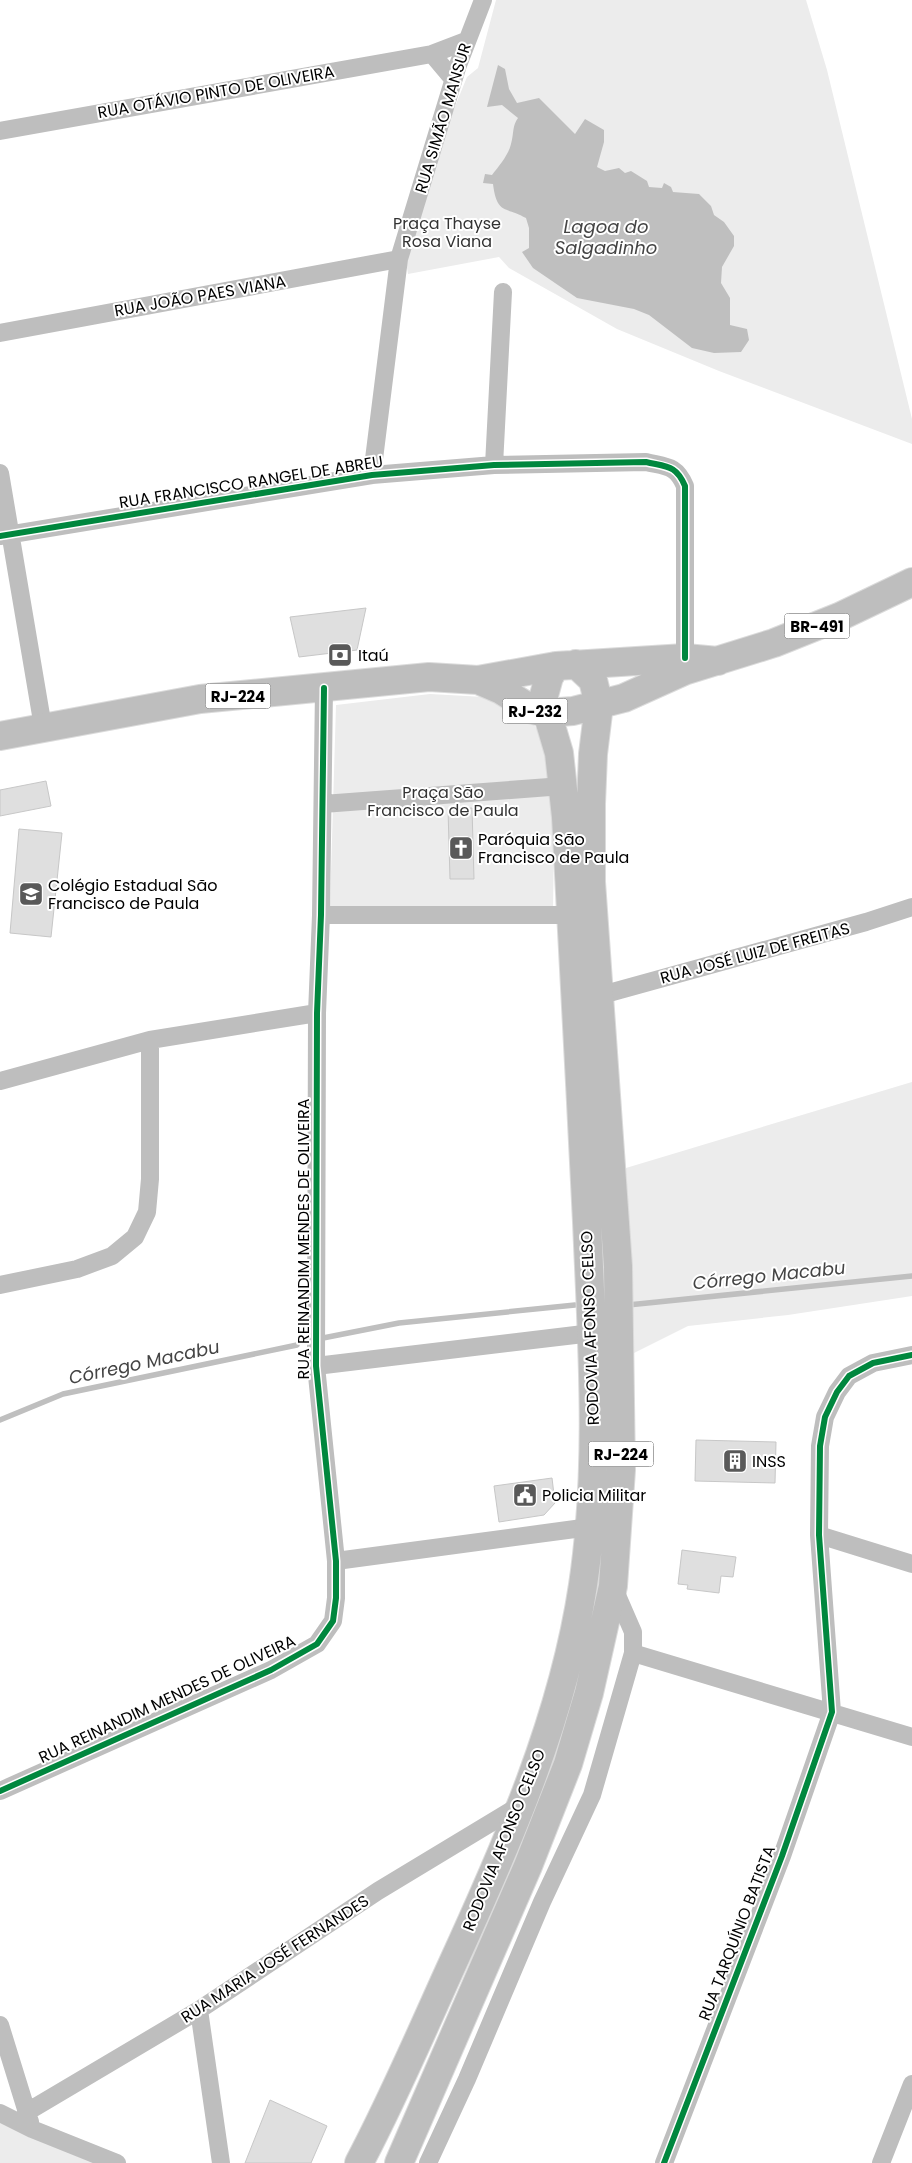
<svg xmlns="http://www.w3.org/2000/svg" width="912" height="2163" font-family="Poppins,sans-serif">
<style>
.green{fill:#ececec}
.water{fill:#bfbfbf}
.lines{fill:none;stroke-linecap:round;stroke-linejoin:round}
.stream{stroke:#bfbfbf;stroke-width:5.5}
.building{fill:#dfdfdf;stroke:#c7c7c7}
.primary-casing{stroke:#dbdbdb;stroke-width:30}
.street{stroke:#bebebe;stroke-width:18}
.primary{stroke:#bebebe;stroke-width:28}
.cycleway-casing{stroke:#fff;stroke-width:9}
.cycleway{stroke:#00873e;stroke-width:6}
.labels{text-anchor:middle;dominant-baseline:central;stroke-width:4;stroke-linejoin:round;paint-order:stroke}
.shield{fill:#fff;stroke:#4c4c4c;stroke-width:1}
.shield-label{font-size:15px;font-weight:bold;fill:#000}
.street-label{font-size:16px;fill:#000;stroke:#fff}
.park-label{font-size:16px;fill:#333;stroke:#fff}
.poi-label{font-size:16px;fill:#000;stroke:#fff;text-anchor:start}
.water-label{font-size:18px;font-style:italic;fill:#444;stroke:#fff}
</style>
<rect width="100%" height="100%" fill="#fff"/>
<path class="green" d="M496,0H806L827,70L912,419V444L719,371L617,329L509,268L499,257L408,274L406,262L438,148L467,77L478,68Z
M430,694L484,697L498,702L531,721L545,740L555,774L553,909L330,907L336,705Z
M912,1082V1296L788,1315L688,1326L630,1355L626,1168Z
M0,2119L100,2163H0Z"/>
<path class="water" d="M498,65L505,69L509,89L517,103L539,98L575,134L585,119L604,130V142L597,167L605,171L619,168L625,173L631,171L647,181L649,187L662,188L664,183L671,187L673,192L699,194L711,206L714,215L724,222L734,236V246L722,267L721,283L730,298V325L747,329L749,340L741,352L714,353L692,348L649,315L634,309L577,298L533,268L522,252L529,248V228L526,218C505,206 497,215 493,184L483,183L485,174L492,175C499,166 508,156 511,144C514,134 512,126 518,118L502,105L487,107Z"/>
<g class="lines">
<path class="stream" d="M628,1305L912,1276
M323,1338L399,1323L575,1305
M0,1420L63,1394L297,1345"/>
</g>
<path class="building" d="M366,608L357,650L299,657L290,617Z
M46,781L51,806L0,816V790Z
M472,808L474,879H450L448,809Z
M19,829L62,833L51,937L10,933Z
M696,1440L776,1442L775,1483L695,1481Z
M552,1478L555,1503L544,1515L499,1522L494,1486Z
M682,1550L736,1557L733,1577L721,1576L719,1593L687,1589L688,1585L678,1584Z
M270,2100L327,2126L311,2163H245Z"/>
<g class="lines">
<defs>
<path id="primary" d="M478,680L501,690L533,710L546,713L573,711L624,698L684,671L774,643L839,617L912,582
M0,736L200,699L429,677L478,680L556,666L685,658L718,661
M359,2163C393,2099 421,2033 451,1967C507,1845 563,1719 583,1585C601,1465 592,1342 587,1222C580,1087 574,952 566,817L559,753L543,699L549,677L556,666
M399,2163L528,1866L568,1764L589,1693L613,1586L621,1470L618,1266L591,882V804L593,754L599,705L593,680L576,664"/>
</defs>
<use href="#primary" class="primary-casing"/>
<path class="street" d="M432,54L466,41
M0,131L432,54L453,79
M0,333L399,259
M494,465L503,292
M0,473L43,727
M372,475L399,259L458,65L483,0
M0,536L372,475L494,465L646,462C667,467 676,465 685,486V658
M323,804L563,786
M321,915H572
M598,996L866,922L912,907
M0,1081L150,1040L317,1013
M0,1285L77,1269L112,1256L135,1237L147,1212L150,1179V1040
M316,1366L592,1333
M819,1535L912,1564
M336,1561L590,1527
M633,1653L912,1737
M0,1791L271,1670L317,1644L333,1621L336,1598V1561L316,1366L317,1013L321,915L324,688
M199,2010L221,2163
M0,2025L30,2122
M27,2112L199,2010L378,1891L522,1804
M0,2113L32,2129L117,2163
M428,2163L467,2079L542,1902L592,1795L633,1653V1632L613,1586
M664,2163L782,1856L832,1712L819,1535L820,1446L825,1417L837,1392L849,1376L873,1363L912,1355
M881,2163L912,2084"/>
<use href="#primary" class="primary"/>
<defs>
<path id="cycleway" d="M0,536L372,475L494,465L646,462C667,467 676,465 685,486V658
M0,1791L271,1670L317,1644L333,1621L336,1598V1561L316,1366L317,1013L321,915L324,688
M664,2163L782,1856L832,1712L819,1535L820,1446L825,1417L837,1392L849,1376L873,1363L912,1355"/>
</defs>
<use href="#cycleway" class="cycleway-casing"/>
<use href="#cycleway" class="cycleway"/>
</g>
<defs>
<symbol id="bank-square" viewBox="-11 -11 22 22"><rect x="-9" y="-9" width="18" height="18" rx="4" fill="#595959" stroke="#fff"/><path d="M-6-4H6V4H-6ZM0-2.3a2.3 2.3 0 1 0 0 4.6a2.3 2.3 0 1 0 0-4.6Z" fill="#fff"/></symbol>
<symbol id="church-square" viewBox="-11 -11 22 22"><rect x="-9" y="-9" width="18" height="18" rx="4" fill="#595959" stroke="#fff"/><path d="M-1.2-6h2.4v3.5h3.3v2.4h-3.3V6h-2.4V-.1h-3.3v-2.4h3.3Z" fill="#fff"/></symbol>
<symbol id="school-square" viewBox="-11 -11 22 22"><rect x="-9" y="-9" width="18" height="18" rx="4" fill="#595959" stroke="#fff"/><path d="M0-5L7-2L0 1L-7-2ZM-4 1L0 2.5L4 1V4Q0 6-4 4Z" fill="#fff"/></symbol>
<symbol id="building-square" viewBox="-11 -11 22 22"><rect x="-9" y="-9" width="18" height="18" rx="4" fill="#595959" stroke="#fff"/><path d="M-4-6H4V6H1V3H-1V6H-4ZM-2.5-4.3h1.7v1.8h-1.7ZM.8-4.3h1.7v1.8H.8ZM-2.5-1h1.7V.8h-1.7ZM.8-1h1.7V.8H.8Z" fill="#fff"/></symbol>
<symbol id="civic-square" viewBox="-11 -11 22 22"><rect x="-9" y="-9" width="18" height="18" rx="4" fill="#595959" stroke="#fff"/><path d="M-.6-6.5H3V-4.5H.6V-3L4-1V1h2V6H-6V1h2V-1L-.6-3ZM-1.2 2.5V6h2.4V2.5Z" fill="#fff"/></symbol>
</defs>
<g fill-rule="evenodd">
<use href="#bank-square" x="326" y="641" width="28" height="28"/>
<use href="#church-square" x="447" y="834" width="28" height="28"/>
<use href="#school-square" x="17" y="880" width="28" height="28"/>
<use href="#building-square" x="721" y="1447" width="28" height="28"/>
<use href="#civic-square" x="511" y="1481" width="28" height="28"/>
</g>
<g class="labels">
<g class="shield">
<rect x="784.5" y="613.5" width="65" height="25" rx="4"/>
<rect x="205.5" y="683.5" width="65" height="25" rx="4"/>
<rect x="502.5" y="698.5" width="65" height="25" rx="4"/>
<rect x="588.5" y="1441.5" width="65" height="25" rx="4"/>
</g>
<g class="shield-label">
<text x="817" y="626">BR-491</text>
<text x="238" y="696">RJ-224</text>
<text x="535" y="711">RJ-232</text>
<text x="621" y="1454">RJ-224</text>
</g>
<g class="street-label">
<text transform="translate(216 92) rotate(-10)">RUA OTÁVIO PINTO DE OLIVEIRA</text>
<text transform="translate(443 118) rotate(-73)">RUA SIMÃO MANSUR</text>
<text transform="translate(200 296) rotate(-10)">RUA JOÃO PAES VIANA</text>
<text transform="translate(251 482) rotate(-9)">RUA FRANCISCO RANGEL DE ABREU</text>
<text transform="translate(755 953) rotate(-15)">RUA JOSÉ LUIZ DE FREITAS</text>
<text transform="translate(303 1239) rotate(-90)">RUA REINANDIM MENDES DE OLIVEIRA</text>
<text transform="translate(590 1328) rotate(-92)">RODOVIA AFONSO CELSO</text>
<text transform="translate(167 1699) rotate(-25)">RUA REINANDIM MENDES DE OLIVEIRA</text>
<text transform="translate(504 1840) rotate(-68)">RODOVIA AFONSO CELSO</text>
<text transform="translate(737 1933) rotate(-69)">RUA TARQUÍNIO BATISTA</text>
<text transform="translate(275 1959) rotate(-33)">RUA MARIA JOSÉ FERNANDES</text>
</g>
<g class="park-label">
<text x="447" y="223">Praça Thayse<tspan x="447" dy="18">Rosa Viana</tspan></text>
<text x="443" y="792">Praça São<tspan x="443" dy="18">Francisco de Paula</tspan></text>
</g>
<g class="poi-label">
<text x="358" y="655">Itaú</text>
<text x="478" y="839">Paróquia São<tspan x="478" dy="18">Francisco de Paula</tspan></text>
<text x="48" y="885">Colégio Estadual São<tspan x="48" dy="18">Francisco de Paula</tspan></text>
<text x="752" y="1461">INSS</text>
<text x="542" y="1495">Policia Militar</text>
</g>
<g class="water-label">
<text x="606" y="226">Lagoa do<tspan x="606" dy="21">Salgadinho</tspan></text>
<text transform="translate(769 1275) rotate(-6)">Córrego Macabu</text>
<text transform="translate(144 1362) rotate(-12)">Córrego Macabu</text>
</g>
</g>
</svg>
